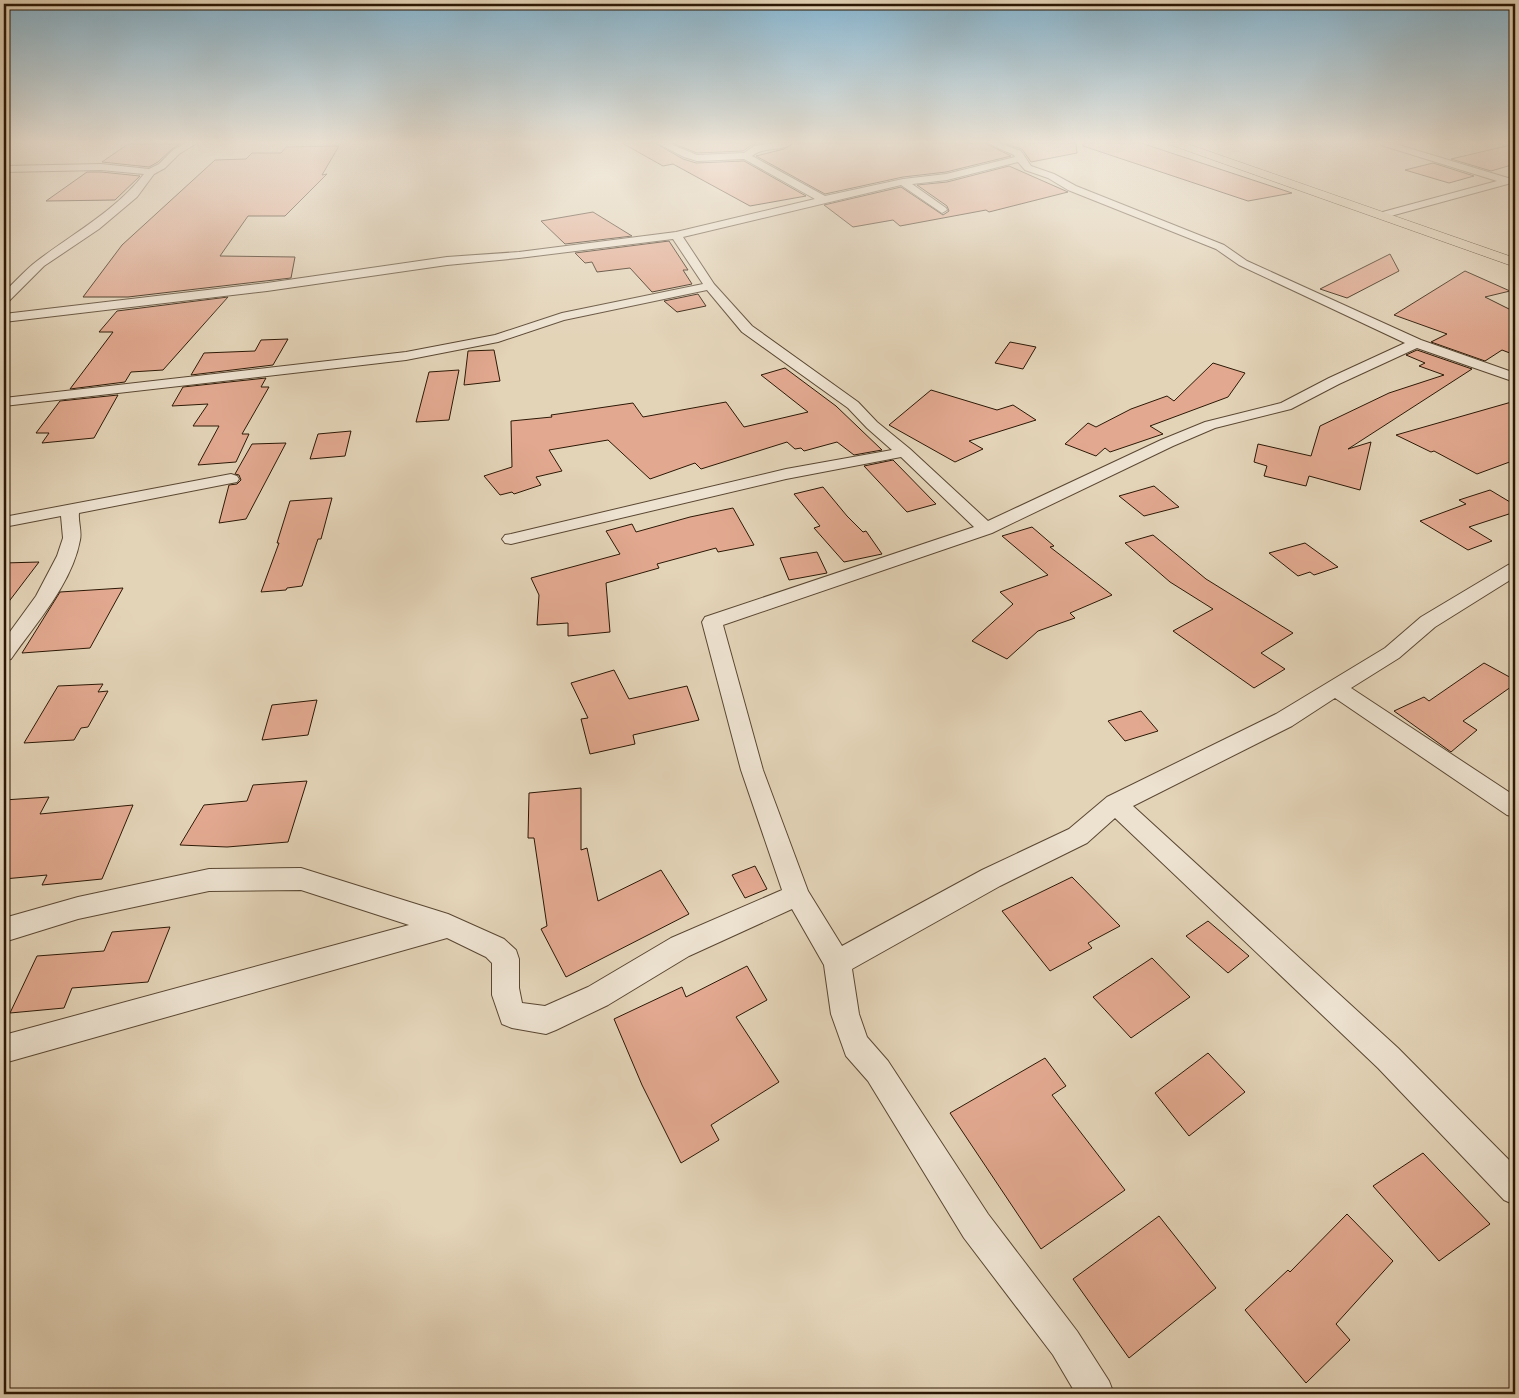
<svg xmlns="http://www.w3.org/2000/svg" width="1519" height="1398" font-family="'Sorts Mill Goudy',serif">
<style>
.building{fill:#e2a990;stroke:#2c1805}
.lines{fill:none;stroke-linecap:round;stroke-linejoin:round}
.minor-casing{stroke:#5a4732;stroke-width:2}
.primary-casing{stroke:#2c1805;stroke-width:1}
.minor{fill:#ede2d0;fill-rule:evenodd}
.primary{fill:#e3d3b7;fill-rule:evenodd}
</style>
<rect width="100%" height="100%" fill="#e3d3b7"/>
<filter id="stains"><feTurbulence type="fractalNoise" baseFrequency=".004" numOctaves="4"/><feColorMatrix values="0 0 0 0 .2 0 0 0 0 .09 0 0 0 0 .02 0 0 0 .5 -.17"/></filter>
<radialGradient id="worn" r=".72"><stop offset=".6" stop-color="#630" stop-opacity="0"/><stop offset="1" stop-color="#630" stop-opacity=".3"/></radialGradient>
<path class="building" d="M622,143H655L683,159L696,163L744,161L806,196L750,206L673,164L663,166Z
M672,143H765L753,144L743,151L697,153Z
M794,143H985L1011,156L946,172L903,177L825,194L756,156L784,149Z
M1003,143H1076L1077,153L1031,162L1022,149Z
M1083,143H1141L1292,193L1248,201L1083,146Z
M128,144H180L172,149L158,162L149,167L102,162Z
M1515,144V164L1491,171L1451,159Z
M339,146L322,175L327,174L285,216H248L220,256L295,257L291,278L128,297H83L122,245L215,160L246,159L252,153H281L286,147Z
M1433,163L1474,176L1449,183L1405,170Z
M1009,166L1068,192L989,212L986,210L900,226L893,220L853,227L824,205L901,187L943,215L949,211L947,206L917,185L947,182Z
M87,172H101L140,176L115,200L46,201Z
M593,212L632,236L565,244L541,221Z
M669,241L688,270H683L692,284L652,292L630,268L597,272L592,262L585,263L575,253Z
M1390,254L1399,271L1347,298L1320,289Z
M1465,271L1510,291L1485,297L1515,312V355L1502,350L1485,361L1431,342L1447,334L1394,315Z
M698,294L706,306L677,312L664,301Z
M228,297L163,370L131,372L125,382L70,389L113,332H99L117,311Z
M288,339L273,365L191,375L204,353L255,351L261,340Z
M1010,342L1036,347L1023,369L995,363Z
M494,350L500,381L464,385L468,351Z
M1417,350L1472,369L1348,449L1371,442L1360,490L1309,476L1306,486L1264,476L1267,466L1254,462L1258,444L1311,456L1320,426L1389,393L1444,375L1419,366L1425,363L1406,355Z
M1213,363L1245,373L1228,397L1150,426L1163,434L1110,452L1105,448L1096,456L1065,444L1088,423L1096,427L1131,409L1167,396L1174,401Z
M785,368L836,406L882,450L854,455L837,442L804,451L801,448L795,449L787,442L701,469L695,463L650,479L608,440L549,450L562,471L536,477L541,485L514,494L512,492L500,495L484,476L512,467L511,421L552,417L551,415L633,403L643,417L726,402L744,427L808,412L761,375Z
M459,370L449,420L416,422L429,372Z
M266,378L261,387H269L242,434H249L236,462L198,465L219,426H193L208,404L172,406L183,387Z
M931,390L997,410L1013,405L1036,420L969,441L983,449L955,462L889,425Z
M118,395L94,438L42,443L49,433H36L60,401Z
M1515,401V460L1477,474L1434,451L1431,452L1396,435Z
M351,431L345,456L310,459L318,434Z
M286,443L246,519L219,523L229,485L237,484L241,480L239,475L235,474L252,444Z
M893,460L936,504L907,512L864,466Z
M1154,486L1179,507L1144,516L1119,496Z
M823,487L847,516L863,532L866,531L882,554L844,562L814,528L820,526L794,494Z
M1490,490L1515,505V512L1469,527L1492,541L1468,550L1420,521L1466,504L1459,500Z
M332,498L321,539H318L302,586L287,588L286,590L261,592L279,543H277L290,501Z
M733,508L754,545L718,552L716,548L657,564L659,568L606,583L610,632L568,636V623L537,625L539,595L531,578L620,554L606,531L632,524L636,532L690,517Z
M1032,527L1054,546L1050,547L1112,595L1070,613L1075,618L1038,631L1007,659L972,641L1013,604L1000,592L1048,575L1002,536Z
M1153,535L1206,579L1293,633L1261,653L1285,669L1254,688L1173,631L1213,609L1170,582L1125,543Z
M1305,543L1338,567L1314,575L1310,572L1298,576L1269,553Z
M817,552L827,573L789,580L780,558Z
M39,562L4,608V563Z
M123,588L90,648L22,653L60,592Z
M1484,663L1515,680V684L1463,721L1477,730L1451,752L1394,711L1424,697L1429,701Z
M614,670L629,699L687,686L699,720L633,735L635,744L590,754L581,719L588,718L571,683Z
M103,684L98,692L108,691L88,727L81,728L74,740L24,743L58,686Z
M317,700L308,735L262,740L272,705Z
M1141,711L1158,731L1125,741L1108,721Z
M307,781L288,842L227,847L180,845L204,805L247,801L253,785Z
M581,788V850L587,848L598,901L661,870L689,914L566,977L541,929L547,926L534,838H528L529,793Z
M49,797L40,814L133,805L102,879L42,885L47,875L4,879V800Z
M755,866L767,889L745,898L732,875Z
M1072,877L1120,926L1088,943L1092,948L1050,971L1002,911Z
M1208,921L1249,956L1228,973L1186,936Z
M170,927L148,982L72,988L64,1008L10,1013L37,956L104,951L112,932Z
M1152,958L1190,997L1131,1038L1093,997Z
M747,966L767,1000L736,1017L779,1082L711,1125L719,1140L681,1163L642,1085L614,1019L682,987L686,997Z
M1208,1053L1245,1092L1189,1136L1155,1093Z
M1045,1058L1066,1086L1052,1095L1125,1190L1041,1249L950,1113Z
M1423,1153L1490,1224L1439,1261L1373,1186Z
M1347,1214L1393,1261L1336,1324L1350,1340L1306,1383L1245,1310L1288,1270L1290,1272Z
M1159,1216L1216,1288L1129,1358L1073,1279Z"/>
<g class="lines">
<defs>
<path id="minor" d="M186,143H197L179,154L165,168L154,174L137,197L99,229L44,266L8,302L4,303V292C15,282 25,270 37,261C75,232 114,212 144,174L101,170L4,172V166L101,164L149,169L159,164L173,150Z
M657,143H668L697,155L744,153L754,146L775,143H792C783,152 763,146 752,156L825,196L903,179L946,174L1015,157L1014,155L987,143H999L1021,151L1031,166L1054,174L1076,186L1224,245L1247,261L1421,340L1515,373V382L1417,348L1339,384L1291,409L1215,428L1173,446L992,533L723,625L763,770L808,891L842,946L982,870L1069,829L1107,797L1276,714L1385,648L1421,617L1508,565L1515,563V577L1435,627L1399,658L1351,688L1515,796V817L1507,815L1335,698L1292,726L1133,806L1398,1048L1515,1166V1205L1504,1200L1378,1068L1115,818L1087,843L1000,886L852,969L859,1014L867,1037L888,1061L988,1214L1077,1331L1109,1381L1114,1394H1076L1053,1355L964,1238L868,1081L846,1056L831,1014L824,965L792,909L689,956L608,1005L556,1030L546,1034L512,1028L502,1024L492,995V963L486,957L447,938L4,1063V1035L409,925L301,890L209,891L78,919L4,942V918L78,897L209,869L301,868L448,914L504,939L516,950L519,959V988L522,1003L545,1006L588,987L671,938L782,890L741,770L702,622L705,617L974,527L901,457L786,479L511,544L505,543L502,539L505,535L511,534L786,469L892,450L867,428L848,408L742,332L707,290L564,320L498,342L406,360L4,406V398L406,352L495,335L562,313L703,284L673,239L519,258L447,265L267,291L4,322V314L267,283L447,257L519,252L676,232L815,199L744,159L697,161L684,157ZM1018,162L1025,170L1048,178L1068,190L1216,249L1239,265L1405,343L1329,378L1281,403L1205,422L1161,440L988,521L910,449L877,422L858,402L752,326L714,284L683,237L901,185L942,213L947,210L946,208L912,184L947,180Z
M1380,143H1392L1508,178L1515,176V182L1387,217H1379L1378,215L1379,213L1497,181L1381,145Z
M231,474L237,476L239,479L237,482L79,513C78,522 82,531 80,540C72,584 36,623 11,659L4,661V640L36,596L57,556L63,538L61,516L4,527V517Z"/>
<path id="primary" d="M1169,143H1185L1515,258V267L1171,145Z"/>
</defs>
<use href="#minor" class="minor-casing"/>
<use href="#primary" class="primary-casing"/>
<use href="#minor" class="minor"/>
<use href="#primary" class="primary"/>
</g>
<linearGradient id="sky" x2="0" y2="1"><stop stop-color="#87b6d1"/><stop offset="0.42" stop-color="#f2ebdf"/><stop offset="1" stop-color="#f2ebdf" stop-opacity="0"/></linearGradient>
<rect width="1519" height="338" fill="url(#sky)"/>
<rect width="1519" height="1398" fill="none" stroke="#e3d3b7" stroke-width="20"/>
<rect x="5" y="5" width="1509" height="1388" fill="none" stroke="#2c1805" stroke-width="2.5"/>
<rect x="10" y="10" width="1499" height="1378" fill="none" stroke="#2c1805"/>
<rect width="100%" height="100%" filter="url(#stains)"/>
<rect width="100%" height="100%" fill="url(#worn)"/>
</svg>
